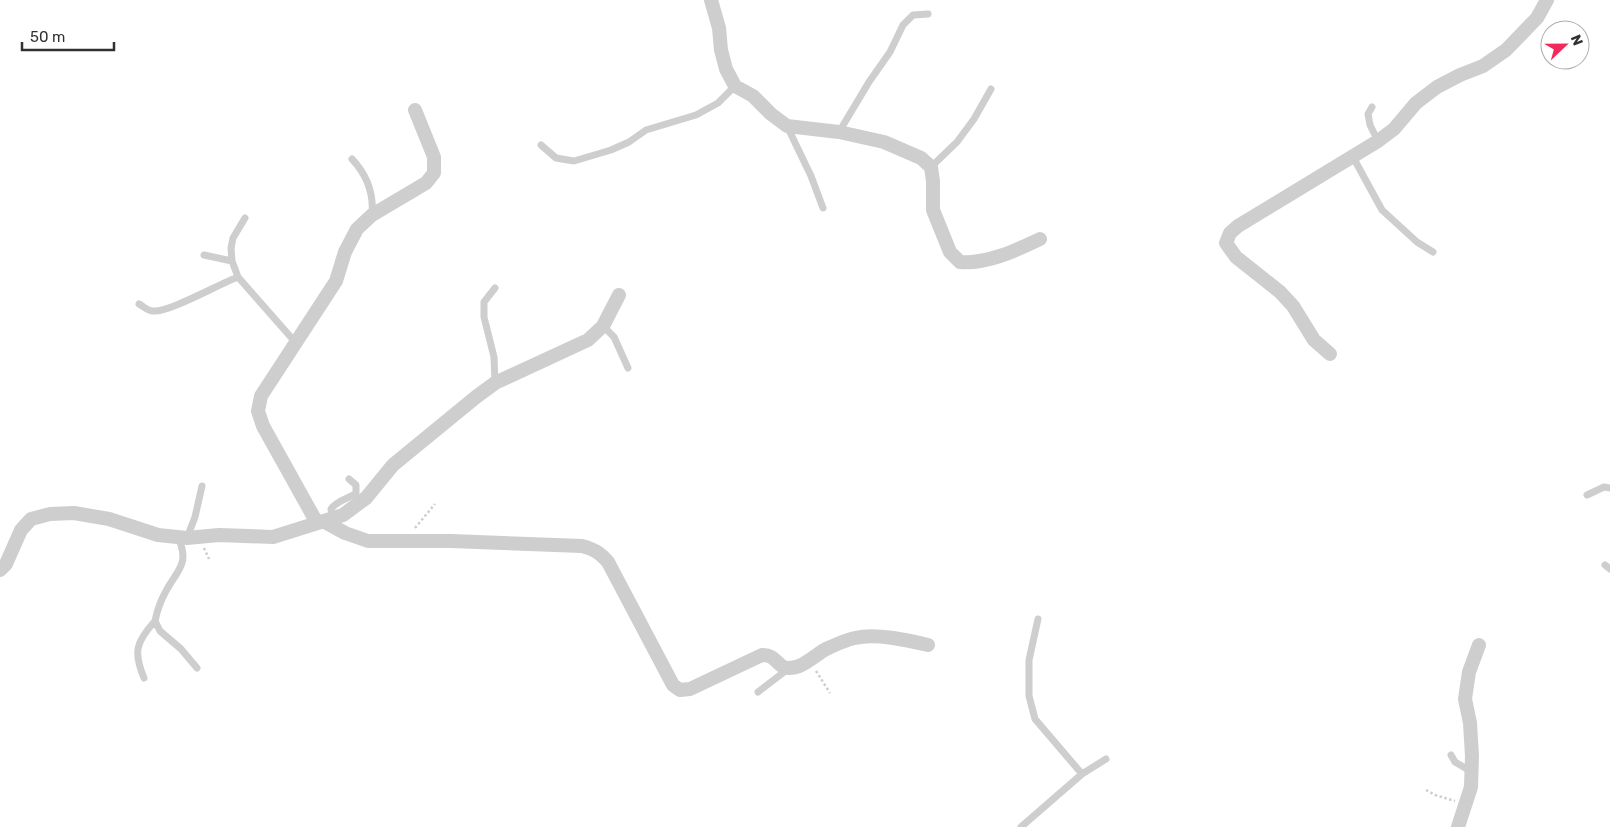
<svg xmlns="http://www.w3.org/2000/svg" width="1610" height="827" font-family="Rubik,sans-serif">
<style>
.lines{fill:none;stroke-linecap:round;stroke-linejoin:round}
.path{stroke:#cecece;stroke-width:2.5;stroke-dasharray:2.5 2.5;stroke-linecap:butt}
.service{stroke:#cecece;stroke-width:7}
.minor{stroke:#cecece;stroke-width:14}
</style>
<rect width="100%" height="100%" fill="#fff"/>
<g class="lines">
<path class="path" d="M415,528L435,504
M204,548L209,559
M816,671L830,693
M1426,790L1435,795L1455,801"/>
<path class="service" d="M1372,107L1368,114L1370,125L1378,141
M787,126L811,176L823,208
M839,132L869,82L890,52L903,25L913,15L928,14
M541,145L556,158L574,161L611,150L629,142L646,130L696,115L718,103L735,86
M1353,157L1382,210L1417,242L1433,252
M352,159C367,175 374,193 372,215
M931,167L957,142L974,119L991,89
M245,218L233,238L231,248L232,261L238,277L296,343
M204,255L232,261
M495,288L484,302V317L494,357L495,383
M139,304C143,306 148,311 153,311C168,313 219,284 238,277
M603,326L614,337L628,368
M1587,495L1604,487L1610,488
M333,519L331,509C336,501 348,499 356,493V485L349,479
M178,537C190,564 178,569 166,591C161,600 157,611 155,621L160,631L181,649L197,668
M187,538L195,517L202,486
M1605,565L1610,569
M1038,619L1029,660V696L1035,719L1082,774
M144,678C133,652 136,642 155,621
M758,692L788,669
M1451,755L1455,762L1472,772
M1021,827L1082,774L1106,759"/>
<path class="minor" d="M711,0L719,28L721,50L726,69L735,86L753,96L771,114L787,126L839,132L884,142L921,158L931,167L933,181V210L950,252L960,262C987,264 1015,251 1040,239
M1330,354L1314,340L1293,306L1280,292L1236,257L1226,243L1230,233L1238,226L1378,141L1394,129L1416,103L1437,87L1460,75L1483,66L1506,50L1537,18L1547,0
M325,522L345,533L368,541H451L582,546C594,549 600,553 608,562L673,685L680,690L690,689L762,655C776,654 778,668 788,668C802,669 815,655 826,649C835,645 845,640 855,638C876,633 907,640 928,645
M317,523L263,426L258,411L261,396L336,281L345,252L357,229L372,215L426,183L434,173V157L415,110
M0,570L6,564L21,530L31,519L50,514L74,513L109,519L158,535L187,538L219,535L273,537L343,515L366,498L393,465L476,397L495,383L588,340L603,326L619,295
M1458,827L1471,787L1472,756L1470,723L1465,699L1469,672L1479,645"/>
</g>
<g transform="translate(1565 45) rotate(68)"><circle r="24" fill="#ffffff" stroke="#adadad"/>
<path d="M0-4L9 19L0 12L-9 19Z" fill="#f3295c"/>
<text y="-8" font-size="14" font-weight="bold" text-anchor="middle" fill="#313131">N</text>
</g>
<path d="M22 42v8h92v-8" fill="none" stroke="#313131" stroke-width="2.5"/>
<text x="30" y="42" font-size="15" fill="#313131" stroke="#ffffff" stroke-width="4" paint-order="stroke">50 m</text>
</svg>
